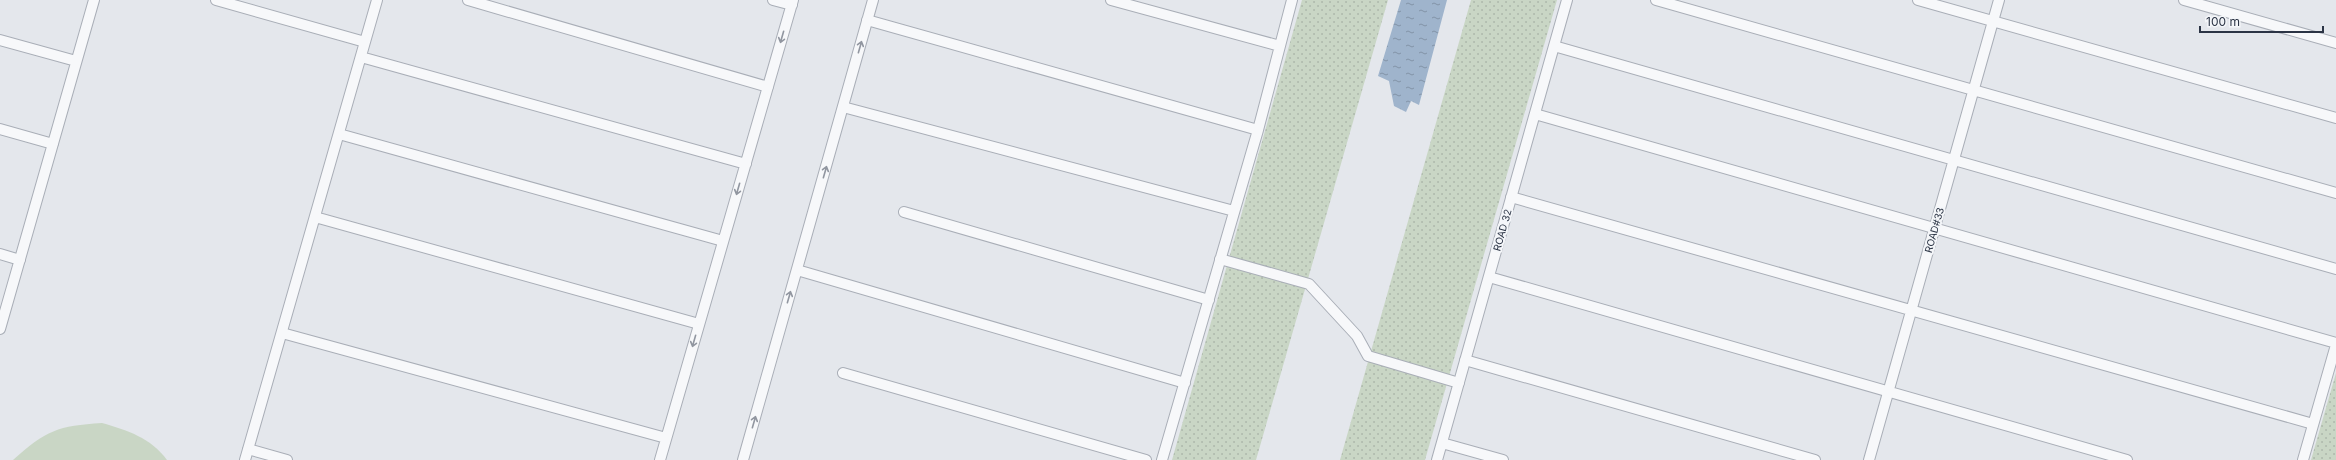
<svg xmlns="http://www.w3.org/2000/svg" width="2336" height="460" font-family="Inter,sans-serif">
<style>
.green{fill:#c9d6c5}
.garden{fill:url(#garden-dots)}
.water{fill:url(#water-ripples)}
.lines{fill:none;stroke-linecap:round;stroke-linejoin:round}
.street-casing{stroke:#a9aeb7;stroke-width:12}
.street{stroke:#f7f8fa;stroke-width:10}
.oneway{stroke:#9196a0}
.labels{text-anchor:middle;dominant-baseline:central;stroke-width:4;stroke-linejoin:round;paint-order:stroke}
.street-label{font-size:10px;fill:#2b3445;stroke:#f4f6f9}
</style>
<defs>
<pattern id="garden-dots" width="8" height="8" patternUnits="userSpaceOnUse"><rect width="8" height="8" fill="#c9d6c5"/><path d="M2 2h.1M6 6h.1" fill="none" stroke="#adb8ab" stroke-width="1.8" stroke-linecap="round"/></pattern>
<pattern id="water-ripples" width="26" height="14" patternUnits="userSpaceOnUse"><rect width="26" height="14" fill="#9fb4cc"/><path d="M2 4q2-2 4 0t4 0M15 11q2-2 4 0t4 0" fill="none" stroke="#8293a7"/></pattern>
</defs>
<rect width="100%" height="100%" fill="#e4e7ec"/>
<path class="green" d="M102,423C127,430 151,438 167,460H13C46,430 58,426 102,423Z"/>
<path class="garden" d="M1302,0H1388L1256,460H1172Z
M1471,0H1557L1425,460H1340Z
M2336,373V460H2311Z"/>
<path class="water" d="M1401,0H1447L1419,105L1411,101L1406,112L1394,106L1389,81L1378,76Z"/>
<g class="lines">
<defs>
<path id="street" d="M216,0L365,42
M468,0L768,87
M773,0L792,5
M1111,0L1280,46
M1656,0L2336,193
M1918,0L2336,118
M2184,0L2336,43
M867,20L1258,130
M0,40L76,61
M1554,46L2336,269
M361,57L746,164
M843,107L1234,211
M1535,114L2336,343
M0,129L53,144
M339,134L723,241
M1511,197L2313,424
M904,212L1209,300
M315,217L699,324
M0,254L20,260
M1220,259L1309,284L1357,336L1368,356L1459,383
M797,270L1185,383
M1489,277L2127,460
M0,329L94,0
M282,333L666,438
M1465,360L1815,460
M843,373L1146,460
M1442,443L1503,460
M248,449L287,460
M245,460L377,0
M660,460L793,0
M743,460L873,0
M1162,460L1258,130L1292,0
M1437,460L1567,0
M1869,460L1999,0
M2303,460L2336,345"/>
</defs>
<use href="#street" class="street-casing"/>
<use href="#street" class="street"/>
</g>
<defs><path id="oneway-shaft" d="M-6 0H5M1.5-3L5.5 0L1.5 3" fill="none" stroke-width="1.6" stroke-linecap="round" stroke-linejoin="round"/></defs>
<g class="oneway">
<use href="#oneway-shaft" transform="translate(782 37) rotate(106)"/>
<use href="#oneway-shaft" transform="translate(860 47) rotate(-74)"/>
<use href="#oneway-shaft" transform="translate(825 172) rotate(-74)"/>
<use href="#oneway-shaft" transform="translate(738 189) rotate(106)"/>
<use href="#oneway-shaft" transform="translate(789 297) rotate(-74)"/>
<use href="#oneway-shaft" transform="translate(694 341) rotate(106)"/>
<use href="#oneway-shaft" transform="translate(754 422) rotate(-74)"/>
</g>
<g class="labels">
<g class="street-label">
<text transform="translate(1502 230) rotate(-74)">ROAD 32</text>
<text transform="translate(1934 230) rotate(-74)">ROAD#33</text>
</g>
</g>
<path d="M2200 26v6h123v-6" fill="none" stroke="#2b3445" stroke-width="2"/>
<text x="2206" y="26" font-size="12" fill="#2b3445" stroke="#f4f6f9" stroke-width="3" paint-order="stroke">100 m</text>
</svg>
